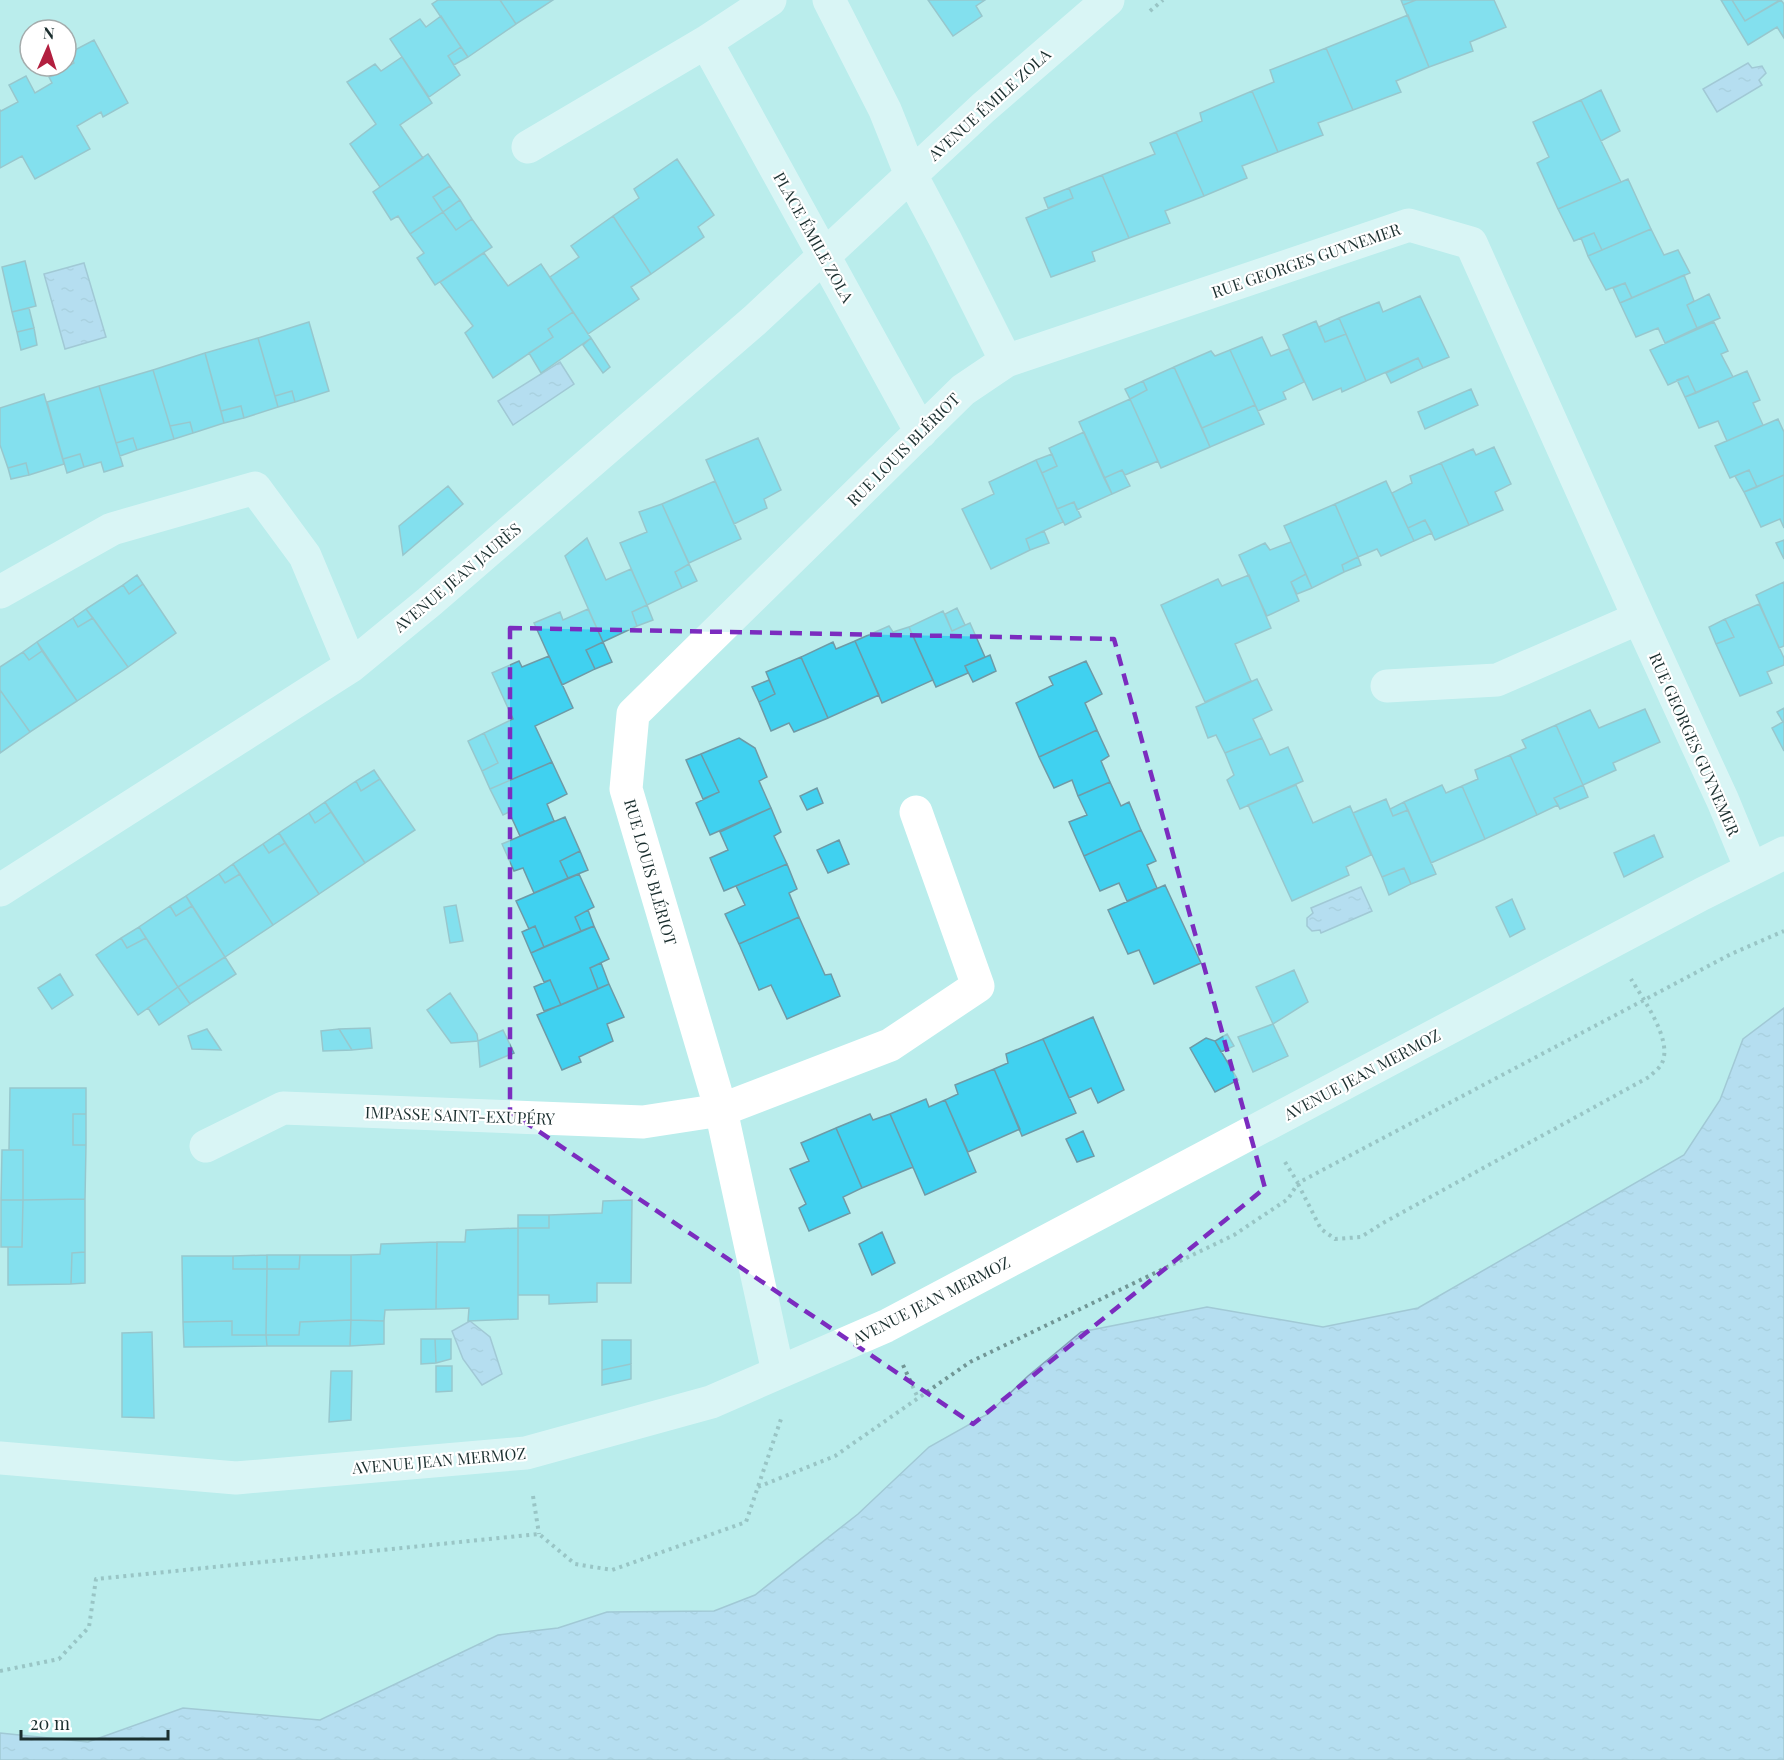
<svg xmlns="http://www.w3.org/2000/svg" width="1784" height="1760" font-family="'Playfair Display',serif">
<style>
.water{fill:url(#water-ripples);stroke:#839db8;stroke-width:1.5}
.building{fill:#40d1f0;stroke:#6e9aa6;stroke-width:1.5}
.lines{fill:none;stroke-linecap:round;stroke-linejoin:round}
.path{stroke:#719695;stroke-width:4;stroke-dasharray:3 4.5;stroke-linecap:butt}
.street{stroke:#fff;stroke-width:33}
.marked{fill:none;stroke:#7b2cbf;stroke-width:4.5;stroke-dasharray:12 8;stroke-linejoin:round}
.labels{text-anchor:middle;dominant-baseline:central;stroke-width:4.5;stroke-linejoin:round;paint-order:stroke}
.street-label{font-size:16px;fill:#1b2f2f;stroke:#fff}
</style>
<defs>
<pattern id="water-ripples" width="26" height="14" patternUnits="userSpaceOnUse" patternTransform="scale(1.5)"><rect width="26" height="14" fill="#afccf3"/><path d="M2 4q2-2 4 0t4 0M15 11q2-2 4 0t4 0" fill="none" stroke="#96b0d1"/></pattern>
</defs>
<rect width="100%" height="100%" fill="#baedec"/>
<path class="water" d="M1748,63L1752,68L1762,66L1766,73L1759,80L1762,85L1717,112L1703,89Z
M84,263L106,337L65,349L44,274Z
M560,362L574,384L513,425L498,401Z
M1361,887L1372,911L1321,933L1320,930L1312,931L1307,926V918L1313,913L1311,908Z
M1784,1008V1760H0V1733L88,1742L183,1708L320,1720L498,1635L558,1628L607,1612L714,1611L755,1595L858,1514L929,1447L988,1414L1028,1376L1081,1332L1207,1307L1323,1327L1418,1308L1684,1155L1720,1100L1743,1039Z
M470,1321L490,1337L502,1374L482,1385L463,1359L452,1331Z"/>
<path class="building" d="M438,0H500L516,24L468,57L432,4Z
M500,0H553L516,24Z
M928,0H985L976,6L982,16L953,36Z
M1401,0H1416L1403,5Z
M1416,0H1494L1506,27L1470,42L1473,51L1429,67L1403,5Z
M1721,0H1732L1745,21L1781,0L1784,4V38L1777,27L1748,45Z
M1732,0H1780L1745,21Z
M1408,15L1429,67L1396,81L1401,92L1353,110L1326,48Z
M441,16L461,47L448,56L460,75L429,97L390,39L420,19L426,27Z
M94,40L128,103L103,117L101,112L77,126L90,149L35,179L22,156L0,168V110L1,111L18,102L9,85L26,76L35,93L52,83L49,77L74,63L69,53Z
M461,47L468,57L454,65L448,56Z
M1326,48L1353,110L1318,123L1323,135L1278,152L1252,91L1274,82L1270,70Z
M402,57L432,103L400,125L423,158L380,187L350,144L376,124L347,82L375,64L381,71Z
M1601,90L1620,131L1601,141L1581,100Z
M1252,91L1278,152L1242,166L1247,178L1204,196L1176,132L1202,121L1200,113Z
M1581,100L1621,182L1558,209L1537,163L1549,157L1533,122Z
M1176,132L1204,196L1165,211L1170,223L1129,238L1102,175L1155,154L1150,143Z
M428,154L450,186L433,197L443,212L410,234L398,216L391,220L373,192Z
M677,159L714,215L698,227L704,237L651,274L613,216L639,198L634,189Z
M1102,175L1129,238L1092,252L1095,261L1051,277L1026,218L1073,198L1069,188Z
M1628,179L1651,229L1602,250L1594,233L1574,241L1558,209Z
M450,186L460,200L443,212L433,197Z
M1069,188L1073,198L1048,208L1044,198Z
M460,200L472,219L456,230L443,212Z
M443,212L456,230L472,219L492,247L435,285L417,258L424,253L410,234Z
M613,216L651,274L631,287L639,299L588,334L550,277L579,257L571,246Z
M1651,229L1664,255L1678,250L1690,273L1632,298L1625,283L1606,290L1588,256Z
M1594,233L1602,250L1588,256L1581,238Z
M484,253L508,286L541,264L573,312L548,329L553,337L493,378L465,333L473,326L440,282Z
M25,261L36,306L12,312L2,267Z
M1684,275L1694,301L1687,305L1697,328L1665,343L1658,328L1636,337L1620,303Z
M1625,283L1632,298L1620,303L1613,288Z
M1709,294L1720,318L1697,328L1687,305Z
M1420,296L1449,357L1423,368L1418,358L1366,381L1339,318L1379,302L1383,312Z
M29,308L34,328L17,332L12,312Z
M573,312L591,338L541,373L529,353L553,337L548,329Z
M1339,318L1346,334L1325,342L1319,327Z
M1316,321L1325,342L1346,334L1366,381L1342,392L1341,388L1313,400L1283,335Z
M309,322L329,391L295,402L292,391L275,396L258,338Z
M1714,322L1728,351L1721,354L1733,377L1696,393L1688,376L1668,385L1650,350Z
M34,328L37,345L21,350L17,332Z
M1262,337L1271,356L1289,349L1304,382L1283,392L1286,399L1258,411L1230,350Z
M258,338L278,407L244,418L241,406L221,411L205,353Z
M591,338L610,367L603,373L583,345Z
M1230,350L1255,405L1202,428L1174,367L1211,351L1215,356Z
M205,353L224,423L193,433L190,422L170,426L153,370Z
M1418,358L1423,368L1391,383L1386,373Z
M1174,367L1210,447L1161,468L1130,399L1147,390L1143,381Z
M153,370L174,439L137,450L133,438L116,443L99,386Z
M1747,371L1760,400L1753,403L1763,425L1727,441L1718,421L1699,428L1685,397Z
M1688,376L1696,393L1685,397L1677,380Z
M1143,381L1147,390L1130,399L1125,389Z
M99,386L123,466L104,472L101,462L84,467L80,454L63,459L47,402Z
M1471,389L1478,405L1425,429L1418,412Z
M292,391L295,402L278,407L275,396Z
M44,394L64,464L29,475L26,463L8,468L0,445V408Z
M1130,399L1158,461L1125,475L1122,470L1104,478L1079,422Z
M1255,405L1264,424L1210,447L1202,428Z
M241,406L244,418L224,423L221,411Z
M1778,419L1784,432V475L1757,487L1749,470L1730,478L1715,446Z
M190,422L193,433L174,439L170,426Z
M1084,432L1112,494L1077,510L1074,502L1057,509L1042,473L1057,466L1049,448Z
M133,438L137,450L120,456L116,443Z
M758,438L781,490L764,499L767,508L734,524L706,460Z
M1494,447L1511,484L1495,492L1503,510L1469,525L1441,463L1473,449L1476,455Z
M80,454L84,467L67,473L63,459Z
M1052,454L1057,466L1042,473L1036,460Z
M1036,460L1063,522L1026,539L1030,550L991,569L962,509L994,494L989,482Z
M26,463L29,475L11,479L8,468Z
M1441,463L1469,525L1435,540L1425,520L1408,528L1392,493L1412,483L1410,476Z
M1122,470L1130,486L1112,494L1104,478Z
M1749,470L1757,487L1744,492L1735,476Z
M1784,475V528L1780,519L1761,527L1744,492Z
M715,481L741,539L689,563L662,504Z
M1386,481L1414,541L1381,556L1377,549L1358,557L1335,504Z
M448,486L463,504L403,555L399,526Z
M1074,502L1081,517L1065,525L1057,509Z
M662,504L689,564L675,572L682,588L647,605L620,543L647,532L639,512Z
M1335,504L1358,557L1342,565L1344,572L1312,588L1284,526Z
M1425,520L1432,533L1414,541L1408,528Z
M1044,531L1049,543L1030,550L1026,539Z
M587,538L606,580L631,569L647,605L632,612L637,626L603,642L565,556Z
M1784,540V559L1776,543Z
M1291,542L1306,574L1291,582L1299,601L1267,616L1239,555L1265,543L1270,550Z
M1358,557L1361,565L1344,572L1342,565Z
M689,564L697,581L682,588L675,572Z
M1306,574L1312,588L1297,594L1291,582Z
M137,575L143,584L129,594L123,585Z
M1249,575L1271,628L1235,644L1251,681L1205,702L1161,605L1218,579L1222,586Z
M1784,582V646L1779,648L1756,595Z
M143,584L176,633L128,667L86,609L123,585L129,594Z
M1759,604L1784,658V665L1767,672L1772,683L1740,696L1716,644L1734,637L1725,619Z
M647,605L653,620L637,626L632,612Z
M957,608L965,625L952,631L945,614Z
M86,609L93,618L78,627L73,618Z
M588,609L603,642L586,650L595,669L562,685L534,623L560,612L563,620Z
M943,611L952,631L970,623L985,657L965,666L968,673L936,687L909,627Z
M73,618L78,627L93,618L128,667L77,701L37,642Z
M1725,619L1734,637L1716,644L1709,627Z
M889,626L893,632L909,627L933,680L882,703L855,641Z
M855,641L879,695L828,718L801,657L833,642L836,649Z
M37,642L42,651L29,660L23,652Z
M603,642L612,662L595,669L586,650Z
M42,651L77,701L30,732L0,690V667L23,652L29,660Z
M990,655L996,671L973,682L965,666Z
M549,656L573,708L535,726L552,762L490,789L482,771L498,763L484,733L513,719L492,673L519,661L522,667Z
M801,657L828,718L794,732L789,723L771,731L759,702L775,694L766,672Z
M1086,661L1102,694L1085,703L1097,730L1039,757L1016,703L1053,685L1049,677Z
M1257,679L1272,710L1253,719L1262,738L1225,753L1216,735L1208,738L1196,707Z
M769,680L775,694L759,702L752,687Z
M0,690L30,732L0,753Z
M1784,708V751L1772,728L1783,722L1777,712Z
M1645,709L1660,742L1613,763L1616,770L1583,785L1556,725L1590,710L1599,728Z
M1556,725L1583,785L1554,798L1558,805L1537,815L1510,755L1526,748L1522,740Z
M1097,730L1109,756L1101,761L1110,782L1078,796L1072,780L1054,788L1039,757Z
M484,733L498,763L482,771L468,741Z
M739,738L755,748L767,777L759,781L771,808L710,835L696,803L719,792L701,754Z
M1262,738L1270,755L1288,747L1303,781L1240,809L1227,780L1234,775L1225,753Z
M701,754L719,792L703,799L686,760Z
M1510,755L1537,815L1485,839L1462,786L1478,779L1475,770Z
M552,762L567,794L547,804L554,821L520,836L509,812L503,815L490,789Z
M374,770L380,779L361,791L356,781Z
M380,779L415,830L365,863L325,802L356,781L361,791Z
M1110,782L1121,806L1129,802L1141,830L1084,856L1069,822L1087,815L1078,796Z
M1296,785L1313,823L1350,806L1371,855L1346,867L1349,875L1292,901L1248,805Z
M1442,785L1446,793L1462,786L1485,839L1431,863L1404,802Z
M1583,785L1588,797L1560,809L1554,798Z
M817,788L823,803L807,810L800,796Z
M1386,799L1393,816L1408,810L1436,874L1411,884L1404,868L1382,877L1353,813Z
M325,802L331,812L315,823L309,813Z
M1404,802L1408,810L1393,816L1390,809Z
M771,808L781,832L774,836L787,864L724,891L710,858L728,850L720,832Z
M331,812L365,863L319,894L279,833L309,813L315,823Z
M565,817L580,851L560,861L568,878L534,893L523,868L514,871L502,844Z
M1141,830L1156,861L1147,865L1157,888L1127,901L1119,883L1100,891L1084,856Z
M279,833L285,843L269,853L263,844Z
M1654,835L1663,857L1624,877L1614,853Z
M839,840L849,864L828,873L817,850Z
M285,843L319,894L273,925L233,864L263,844L269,853Z
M580,851L588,870L568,878L560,861Z
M233,864L240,874L225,883L219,874Z
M787,864L797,889L789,893L799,917L739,944L725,914L745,905L736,886Z
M1404,868L1411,884L1389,895L1382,877Z
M219,874L225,883L240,874L273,925L225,957L186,896Z
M579,874L594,907L575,917L581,931L544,947L535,926L529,929L516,901Z
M1165,885L1201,963L1154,984L1139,950L1128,954L1108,910Z
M186,896L192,906L176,916L170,906Z
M1512,899L1525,929L1510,937L1496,907Z
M456,905L463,941L450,943L444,907Z
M170,906L176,916L192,906L225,957L178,987L139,927Z
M588,910L594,926L581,931L575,917Z
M799,917L825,975L831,974L840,996L787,1019L771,985L759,990L739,944Z
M535,926L544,947L531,953L522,932Z
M594,926L609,959L590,968L598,989L561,1005L550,980L544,982L531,953Z
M139,927L146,938L127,948L121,938Z
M121,938L127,948L146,938L178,987L138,1015L96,955Z
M225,957L236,974L190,1004L178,987Z
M601,963L609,984L598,989L590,968Z
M1294,970L1308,1002L1273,1024L1256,987Z
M60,974L73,995L52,1009L38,988Z
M550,980L561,1005L544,1011L534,987Z
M609,984L624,1017L607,1024L613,1041L579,1057L581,1062L562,1070L537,1015Z
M178,987L190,1004L159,1025L148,1008Z
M450,993L477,1034L478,1041L451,1043L427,1010Z
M1093,1017L1124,1090L1098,1103L1091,1088L1069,1098L1043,1039Z
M1273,1024L1288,1056L1253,1072L1238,1037Z
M370,1028L372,1048L352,1050L339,1029Z
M207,1029L221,1050L192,1049L188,1036Z
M339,1029L352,1050L323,1051L321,1031Z
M503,1030L514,1053L480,1067L478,1041Z
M1227,1034L1234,1046L1221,1052L1215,1041Z
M1206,1038L1215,1041L1238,1080L1215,1092L1190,1048Z
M1043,1039L1076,1113L1022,1136L994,1069L1008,1063L1006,1054Z
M994,1069L1020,1129L968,1152L945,1100L958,1094L955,1085Z
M10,1088H86V1114H73V1145H86L85,1199L23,1200V1150H9Z
M926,1099L929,1107L945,1100L976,1172L925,1195L890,1114Z
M73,1114H86V1145H73Z
M870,1114L873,1120L890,1114L913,1167L862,1188L836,1128Z
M836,1128L862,1188L843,1197L850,1213L809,1231L799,1208L806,1204L790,1169L809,1161L801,1143Z
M1083,1131L1094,1156L1077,1162L1066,1139Z
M2,1150H23V1200H1Z
M85,1199V1252L72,1253L71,1284L8,1285V1247H22L23,1200Z
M1,1200H23L22,1247H1Z
M632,1200L631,1283H597V1302L549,1304V1295H518V1228H549V1215L602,1213L603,1201Z
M518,1215H549V1228H518Z
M518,1228V1319L468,1321L469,1308L436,1309L437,1242H465L466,1230Z
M882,1232L895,1263L872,1275L859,1244Z
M437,1242L436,1309L385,1310L384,1321L351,1320V1255L380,1254L381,1244Z
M85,1252V1283L71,1284L72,1253Z
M267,1255V1269H233V1256Z
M267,1255H300L299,1269H267Z
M300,1255H351V1320L300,1322L299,1335H266L267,1269H299Z
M182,1256H233V1269H267L266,1335H232V1321L183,1322Z
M351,1320L384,1321V1344L350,1346Z
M351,1320L350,1346H267L266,1335H299L300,1322Z
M232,1321V1335H266L267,1346L184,1347L183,1322Z
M152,1332L154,1418L122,1417V1333Z
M421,1339H435L436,1363L421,1364Z
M435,1339H451V1359L436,1363Z
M602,1340H631V1364L602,1370Z
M631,1364V1379L602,1385V1370Z
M436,1366H452V1391L436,1392Z
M331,1371H352L351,1420L329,1422Z"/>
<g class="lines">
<path class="path" d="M1150,11L1163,0
M1285,1162L1298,1183L1731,954L1784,931
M1298,1184L1321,1229L1335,1239L1361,1237L1383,1223L1649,1077C1653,1073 1660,1068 1662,1063C1673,1040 1643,999 1631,979
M903,1365L918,1398
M758,1487L835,1456L970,1362L1234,1235L1288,1199L1298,1183
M533,1496L539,1534
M0,1671L59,1659L89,1627L96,1579L539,1534L575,1564L612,1570L746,1522L781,1419"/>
<path class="street" d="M829,0L885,110L911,175L945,239L1006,361
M706,42L921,432
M528,147L706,42L770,0
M0,592L112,529L255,488L305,556L351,666
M1387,686L1497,680L1639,618
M0,890L351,666L429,602L755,320L983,108L1108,0
M206,1146L283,1108L643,1122L721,1110L890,1045L978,986L916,812
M778,1372L721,1110L626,789L633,714L963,390L1006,361L1409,225L1471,243L1639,618L1723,801L1751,869
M0,1458L236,1478L526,1453L711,1402L886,1326L1702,894L1784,853"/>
</g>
<path d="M0 0H1784V1760H0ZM510,628L1114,639L1265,1188L973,1424L510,1112Z" fill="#baedec" fill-opacity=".55" fill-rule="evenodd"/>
<path class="marked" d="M510,628L1114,639L1265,1188L973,1424L510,1112Z"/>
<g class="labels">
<g class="street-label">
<text transform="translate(989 104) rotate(-42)">AVENUE ÉMILE ZOLA</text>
<text transform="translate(814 237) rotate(61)">PLACE ÉMILE ZOLA</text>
<text transform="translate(1306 260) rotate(-19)">RUE GEORGES GUYNEMER</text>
<text transform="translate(903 449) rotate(-45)">RUE LOUIS BLÉRIOT</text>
<text transform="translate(457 577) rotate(-40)">AVENUE JEAN JAURÈS</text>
<text transform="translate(1695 744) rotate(66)">RUE GEORGES GUYNEMER</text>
<text transform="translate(651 872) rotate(74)">RUE LOUIS BLÉRIOT</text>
<text transform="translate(1362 1074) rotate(-28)">AVENUE JEAN MERMOZ</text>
<text transform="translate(460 1115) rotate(2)">IMPASSE SAINT-EXUPÉRY</text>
<text transform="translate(931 1300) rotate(-27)">AVENUE JEAN MERMOZ</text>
<text transform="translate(439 1460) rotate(-5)">AVENUE JEAN MERMOZ</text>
</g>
</g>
<g transform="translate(48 48) rotate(3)"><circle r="28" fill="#ffffff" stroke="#a4acac" stroke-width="1.5"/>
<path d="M0-4.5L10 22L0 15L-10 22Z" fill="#b21f3f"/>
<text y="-9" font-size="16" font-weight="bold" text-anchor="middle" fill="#1b2f2f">N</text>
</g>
<path d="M21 1730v9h147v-9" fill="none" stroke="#1b2f2f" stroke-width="3"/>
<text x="30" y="1730" font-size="18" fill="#1b2f2f" stroke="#ffffff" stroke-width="4.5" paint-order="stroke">20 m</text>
</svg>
